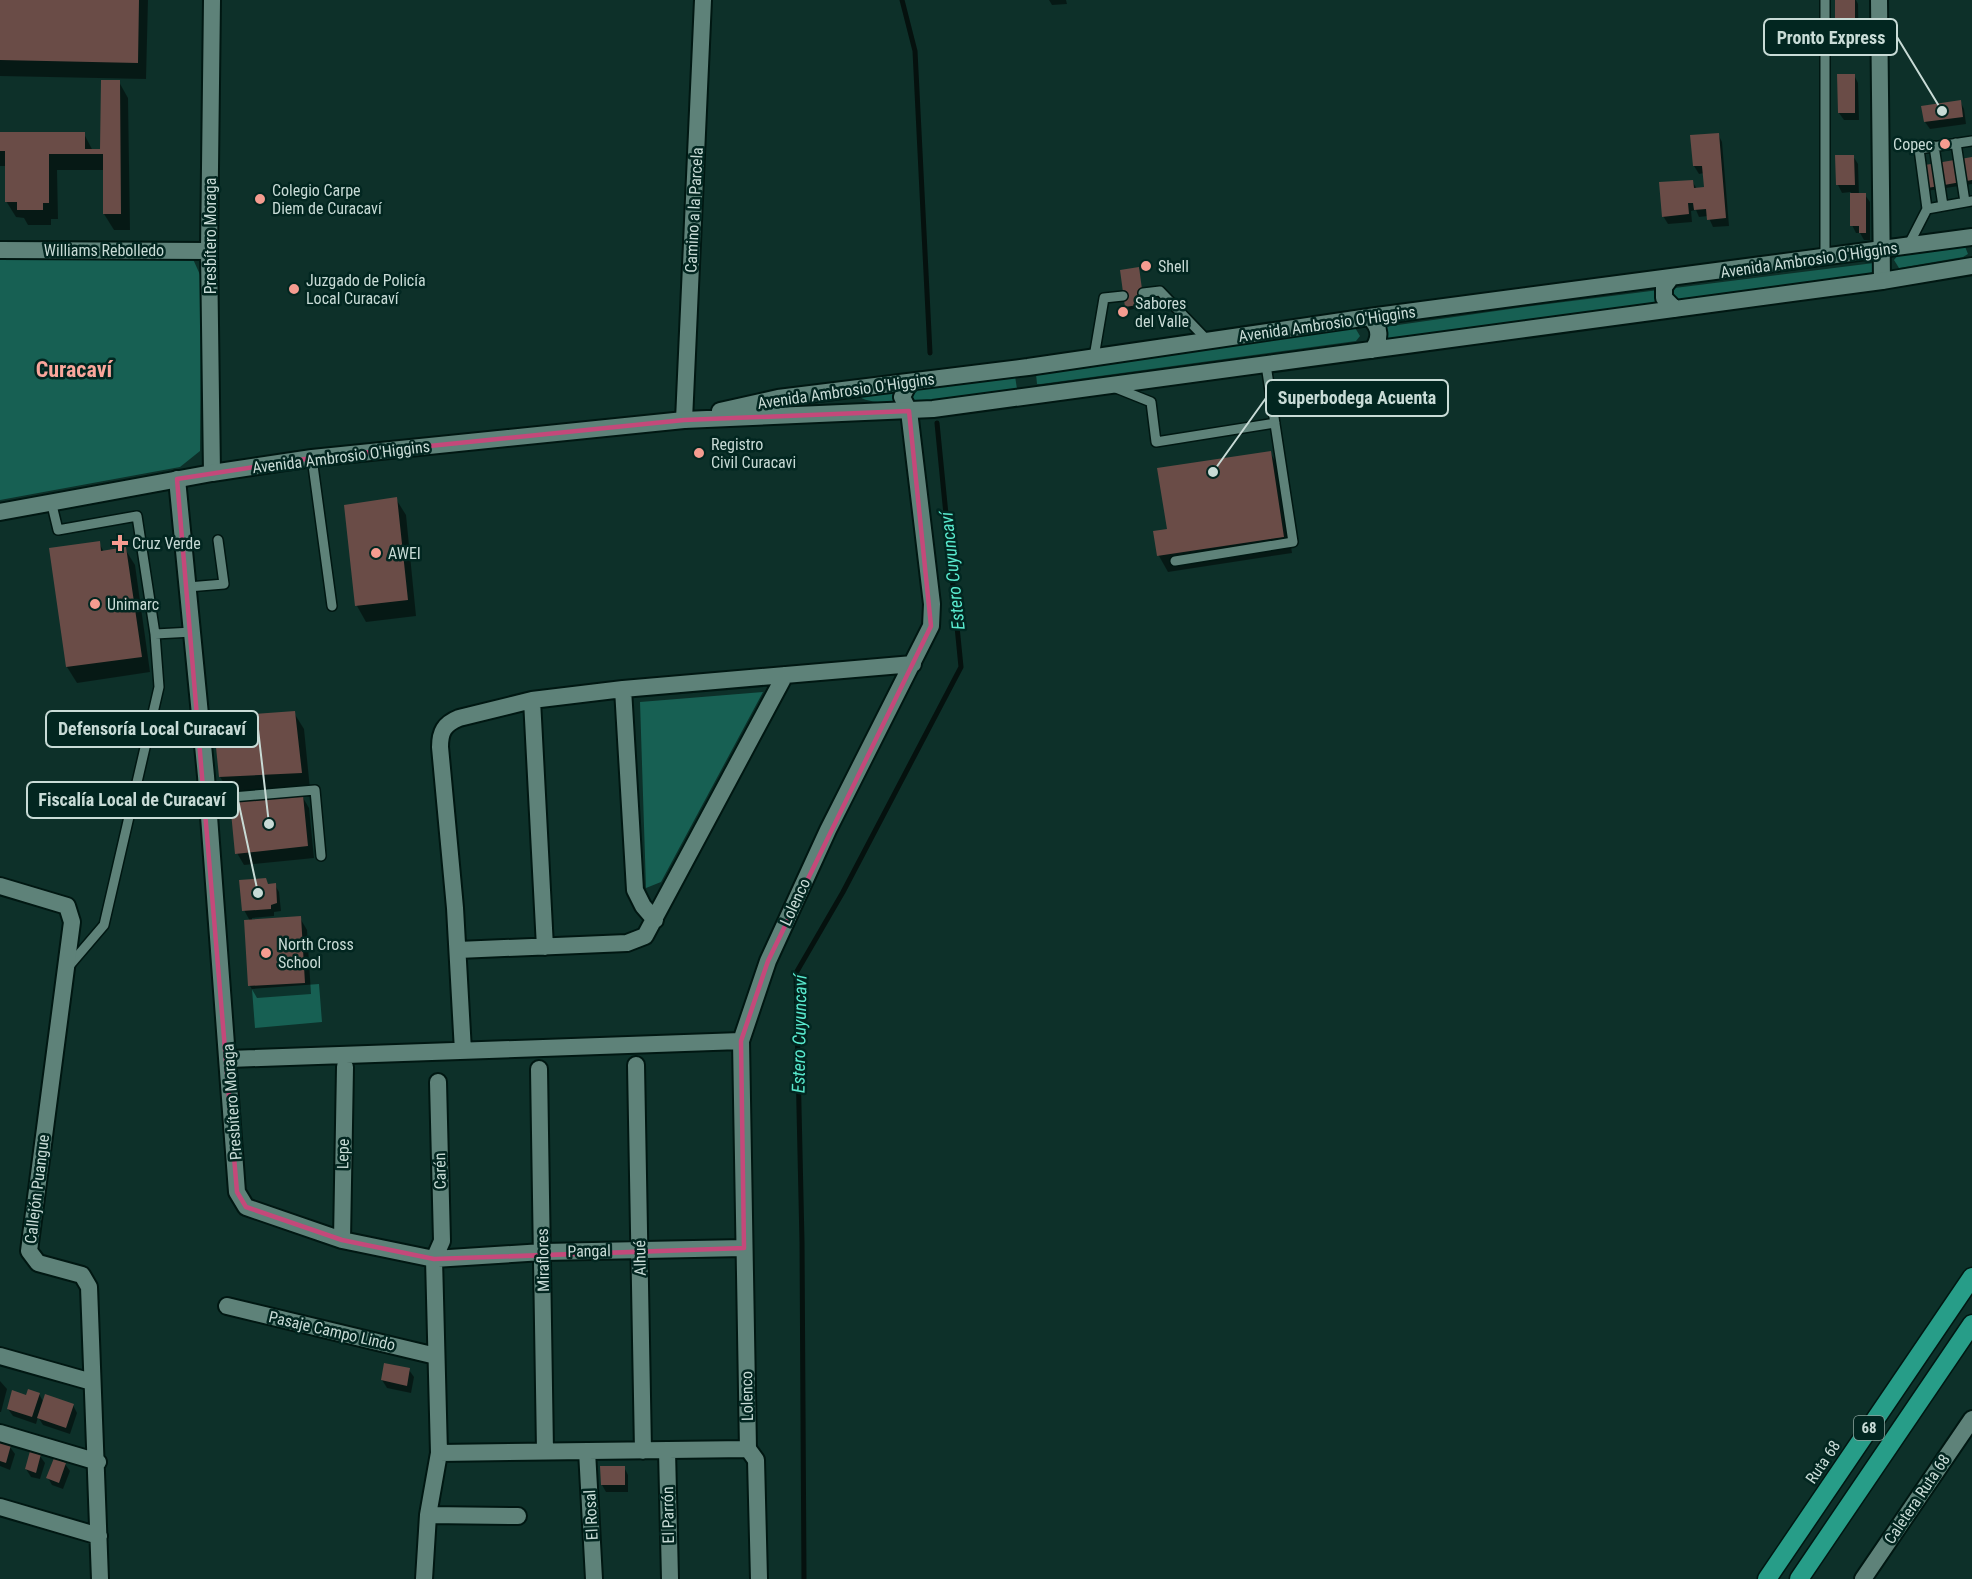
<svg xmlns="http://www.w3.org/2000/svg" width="1972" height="1579" font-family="'Roboto Condensed',sans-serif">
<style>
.green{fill:#176053}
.shadow{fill:#0007}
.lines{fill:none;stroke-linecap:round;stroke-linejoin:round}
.stream{stroke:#05110e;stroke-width:5}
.building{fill:#6a4c47}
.service-casing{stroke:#001712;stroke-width:12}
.minor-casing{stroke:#001712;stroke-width:20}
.tertiary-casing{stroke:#001712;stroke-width:20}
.secondary-casing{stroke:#001712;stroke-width:20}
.motorway-casing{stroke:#001712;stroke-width:21}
.service{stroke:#5e8279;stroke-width:9}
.minor{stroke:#5e8279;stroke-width:16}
.tertiary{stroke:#5e8279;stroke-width:16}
.secondary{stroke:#5e8279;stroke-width:16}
.motorway{stroke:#279d88;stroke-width:18}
.marked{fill:none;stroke:#c4497a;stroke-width:4.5;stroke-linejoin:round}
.poi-dot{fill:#f59c90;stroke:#022620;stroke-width:2}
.labels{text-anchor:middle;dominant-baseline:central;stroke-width:5;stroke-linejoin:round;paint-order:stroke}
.shield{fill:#022620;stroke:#8da59f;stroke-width:1.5}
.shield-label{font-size:15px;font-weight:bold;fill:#c8dbd6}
.poi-label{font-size:16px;fill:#c8dbd6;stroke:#022620;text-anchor:start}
.street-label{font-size:16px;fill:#c8dbd6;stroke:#022620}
.water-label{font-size:18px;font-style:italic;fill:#59eace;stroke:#022620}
.district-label{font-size:22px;font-weight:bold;fill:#f9a69b;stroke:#022620}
.leader{fill:none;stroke:#c8dbd6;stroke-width:2}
.callout-dot{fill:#c8dbd6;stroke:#022620;stroke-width:2}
.callout{fill:#022620;stroke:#c8dbd6;stroke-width:2}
.callout-label{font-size:18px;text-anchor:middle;font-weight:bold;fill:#c8dbd6}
</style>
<rect width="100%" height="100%" fill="#0d3029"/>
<path class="green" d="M1964,244L1968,254L1963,257L1899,268L1894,260L1898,255Z
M193,259L201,277L200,451L180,467L0,500V260Z
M1874,263V274L1387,344L1384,327L1524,307Z
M1354,326L1360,336L1356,341L1041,384H1037L1036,374Z
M1015,376L1017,389C988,393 881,412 860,397Z
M763,692L661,882L646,888L640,702Z
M319,984L322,1022L255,1028L252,989Z"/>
<path class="shadow" d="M0,0H148L146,79L0,76Z
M1049,0H1066L1067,4L1052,5Z
M1836,0H1856L1858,4L1859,50H1841L1837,43Z
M1854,75L1858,83L1859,120H1844L1839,113Z
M119,82L128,98L130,230H114L104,214V170H57L58,219H51V225H28L24,218L16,217L6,201L7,166H0V133L84,134L93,151H102Z
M1960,101L1964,109L1966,124L1930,129L1925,122Z
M1718,134L1722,142L1729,226L1713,227L1708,216L1699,217L1696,210L1691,211L1692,222L1668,224L1663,216L1692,181L1697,189L1705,188L1704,173L1699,174L1694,166L1692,136Z
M1853,156L1858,164L1859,195H1865L1870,202V240H1864L1860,233H1856L1852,225L1851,192L1842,193L1838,185Z
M1972,159V184L1926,191L1924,188Z
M1138,269L1145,307L1128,310L1126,307Z
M1270,452L1279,468L1292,553L1168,572L1159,556L1155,532L1168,530Z
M396,499L406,515L416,616L366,622L357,606Z
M99,543L104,552L125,549L135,565L150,672L77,683L67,667Z
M294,713L304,729L310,789L230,793L220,777L214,718Z
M302,796L309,808L314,858L244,865L237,853Z
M268,885H275L279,892L281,911L274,912V916L252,918V921L300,918L307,930L311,994L257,998L250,986L245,921H250L244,910Z
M409,1370L414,1377L411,1393L387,1388L382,1380Z
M0,1381L7,1389L1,1412H0Z
M39,1394L44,1403L73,1405L77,1413L70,1434L43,1425L38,1417L36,1424L13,1416L8,1409Z
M0,1443L10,1447L15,1454L10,1470L0,1466Z
M40,1456L45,1463L40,1479L31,1477L26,1469Z
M65,1464L70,1471L63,1489L52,1485L48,1478Z
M624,1467L628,1475V1492H606L602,1485Z"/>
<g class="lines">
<path class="stream" d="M902,0L915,51L930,353
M804,1579L802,1242L796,973L843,892L961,667L937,423"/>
</g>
<path class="building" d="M0,0H139L138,63L0,60Z
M1835,0H1855V43H1835Z
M1837,74H1855V113H1838Z
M101,80H120L121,214H103V154H49V203H43V210H17V202H5V151H0V132H85V149H100Z
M1961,100L1963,117L1924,122L1921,106Z
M1719,133L1726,218L1707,220L1706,209L1694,210L1693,203H1688L1689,214L1662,217L1659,182L1693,180L1694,188L1704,187L1702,166H1693L1690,135Z
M1835,155H1854L1855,185H1836Z
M1972,157V180L1922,189L1919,166Z
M1850,193H1866V233H1859V226H1850Z
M1139,267L1144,304L1125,307L1120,270Z
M1271,451L1284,537L1157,556L1153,531L1167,529L1157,468Z
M397,497L408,600L355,606L344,505Z
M100,541L101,551L126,547L142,657L66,667L49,548Z
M295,711L302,773L219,777L213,717Z
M303,795L308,846L235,854L230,802Z
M266,878L268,884L276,883L277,903L271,905V909L242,911L239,880Z
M301,916L305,983L248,986L244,920Z
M384,1363L410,1368L407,1386L381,1380Z
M28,1389L40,1393L32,1417L7,1409L12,1390L26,1395Z
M45,1394L74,1404L66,1428L37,1418Z
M0,1442L11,1445L6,1463L0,1461Z
M30,1451L41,1454L36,1473L25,1469Z
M54,1458L66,1463L59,1483L46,1478Z
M600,1466H625V1485H601Z"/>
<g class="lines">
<defs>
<path id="service" d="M1825,0V258
M1956,143L1965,202
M1934,146L1943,206
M1927,209L1919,149L1972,141
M1908,246L1927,209L1972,201
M1143,293L1160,291L1208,341
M1094,357L1104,298L1123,296
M1116,388L1151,402L1156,442L1275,423
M312,458L332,606
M51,501L58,530L137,516L155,634L193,632
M1175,561L1293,542L1266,365
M188,587L224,584L218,540
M208,799L315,790L321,856
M69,966L104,925L159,687L155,634"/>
<path id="minor" d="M212,0L209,251L212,473
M1879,0L1882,281
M0,250L209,251
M177,479L206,776L237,1192L246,1207L342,1240L434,1259L543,1252L744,1248
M623,689L635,890L643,906L655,920
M532,700L545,947
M0,886L67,906L72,922L29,1251L38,1263L82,1275L89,1287L100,1579
M458,950L627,943L645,936L785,675
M463,1051L455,908L440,747C440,732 444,724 459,718L532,700L623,689L913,664
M229,1059L741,1041
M636,1065L643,1451
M539,1069L545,1451
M342,1240L345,1067
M227,1306L436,1356
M0,1356L92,1382
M0,1433L98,1462
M748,1449L741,1041L768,961L828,830L931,626L932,604L909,411L902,397L909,383
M748,1449L756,1460L759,1579
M667,1450L670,1579
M587,1451L594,1579
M439,1453L748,1449
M0,1507L99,1536
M428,1515L518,1516
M424,1579L428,1515L439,1453L434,1259L442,1241L438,1082"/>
<path id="tertiary" d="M684,420L703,0
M1863,1579L1972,1419"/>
<path id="secondary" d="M1670,279L1664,287V298L1675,309
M1369,317C1381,327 1381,339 1372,350
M720,411L778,398L1028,367L1369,317L1972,237
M0,512L212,473L312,458L684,420L933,409L1882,281L1972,266"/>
<path id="motorway" d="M1767,1579L1972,1277
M1799,1579L1972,1324"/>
</defs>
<use href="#service" class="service-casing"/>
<use href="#minor" class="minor-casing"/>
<use href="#tertiary" class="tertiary-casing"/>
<use href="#secondary" class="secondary-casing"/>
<use href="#motorway" class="motorway-casing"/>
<use href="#service" class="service"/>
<use href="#minor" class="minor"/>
<use href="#tertiary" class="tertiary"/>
<use href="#secondary" class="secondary"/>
<use href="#motorway" class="motorway"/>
</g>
<path class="marked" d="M909,411L931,626L768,961L741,1041L744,1248L434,1259L342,1240L246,1207L237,1192L177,479L312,458L684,420Z"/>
<g class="poi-dot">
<circle cx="1945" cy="144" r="6"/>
<circle cx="260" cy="199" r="6"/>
<circle cx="1146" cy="266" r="6"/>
<circle cx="294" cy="289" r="6"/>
<circle cx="1123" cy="312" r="6"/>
<circle cx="699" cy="453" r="6"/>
<path d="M117 534h6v6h6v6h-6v6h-6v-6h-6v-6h6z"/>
<circle cx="376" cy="553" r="6"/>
<circle cx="95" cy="604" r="6"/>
<circle cx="266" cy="953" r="6"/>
</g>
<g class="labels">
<rect class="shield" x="1854" y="1416" width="30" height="24" rx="4.5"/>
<g class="shield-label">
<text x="1869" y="1428">68</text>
</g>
<g class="poi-label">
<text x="1933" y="144" text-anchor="end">Copec</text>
<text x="272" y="190">Colegio Carpe<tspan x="272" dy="18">Diem de Curacaví</tspan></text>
<text x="1158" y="266">Shell</text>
<text x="306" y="280">Juzgado de Policía<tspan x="306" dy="18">Local Curacaví</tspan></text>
<text x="1135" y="303">Sabores<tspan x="1135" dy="18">del Valle</tspan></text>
<text x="711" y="444">Registro<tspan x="711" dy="18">Civil Curacavi</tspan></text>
<text x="132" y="543">Cruz Verde</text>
<text x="388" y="553">AWEI</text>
<text x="107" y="604">Unimarc</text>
<text x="278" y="944">North Cross<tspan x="278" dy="18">School</tspan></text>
</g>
<g class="street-label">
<text transform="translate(694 210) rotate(-87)">Camino a la Parcela</text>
<text transform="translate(210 236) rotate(-90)">Presbítero Moraga</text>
<text x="104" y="250">Williams Rebolledo</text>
<text transform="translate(1809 260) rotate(-8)">Avenida Ambrosio O'Higgins</text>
<text transform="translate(1327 324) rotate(-8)">Avenida Ambrosio O'Higgins</text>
<text transform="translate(846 391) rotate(-8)">Avenida Ambrosio O'Higgins</text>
<text transform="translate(341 457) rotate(-7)">Avenida Ambrosio O'Higgins</text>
<text transform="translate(795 902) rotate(-65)">Lolenco</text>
<text transform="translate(232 1102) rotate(-94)">Presbítero Moraga</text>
<text transform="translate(343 1154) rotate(-89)">Lepe</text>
<text transform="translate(440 1171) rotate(-91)">Carén</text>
<text transform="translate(37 1189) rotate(-83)">Callejón Puangue</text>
<text transform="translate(589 1251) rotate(-1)">Pangal</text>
<text transform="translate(640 1258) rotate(-91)">Alhué</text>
<text transform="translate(543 1260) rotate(-91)">Miraflores</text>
<text transform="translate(332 1331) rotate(13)">Pasaje Campo Lindo</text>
<text transform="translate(747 1396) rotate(-91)">Lolenco</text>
<text transform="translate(1823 1462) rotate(-56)">Ruta 68</text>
<text transform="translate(1917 1499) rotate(-56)">Caletera Ruta 68</text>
<text transform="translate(591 1515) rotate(-93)">El Rosal</text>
<text transform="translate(668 1515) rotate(-91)">El Parrón</text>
</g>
<g class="water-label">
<text transform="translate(952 571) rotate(-96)">Estero Cuyuncaví</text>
<text transform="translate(799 1034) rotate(-89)">Estero Cuyuncaví</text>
</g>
<g class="district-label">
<text x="74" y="369">Curacaví</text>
</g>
</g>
<path class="leader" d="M1942 111L1897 37M1213 472L1266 398M269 824L258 729M258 893L238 800"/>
<g class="callout-dot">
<circle cx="1942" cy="111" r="6"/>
<circle cx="1213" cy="472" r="6"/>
<circle cx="269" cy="824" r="6"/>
<circle cx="258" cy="893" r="6"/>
</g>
<g class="callout">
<rect x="1764" y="19" width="133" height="36" rx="6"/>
<rect x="1266" y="380" width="182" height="36" rx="6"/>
<rect x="46" y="711" width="212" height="36" rx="6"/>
<rect x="27" y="782" width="211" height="36" rx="6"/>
</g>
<g class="callout-label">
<text x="1831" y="44">Pronto Express</text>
<text x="1357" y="404">Superbodega Acuenta</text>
<text x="152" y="735">Defensoría Local Curacaví</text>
<text x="132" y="806">Fiscalía Local de Curacaví</text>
</g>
</svg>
